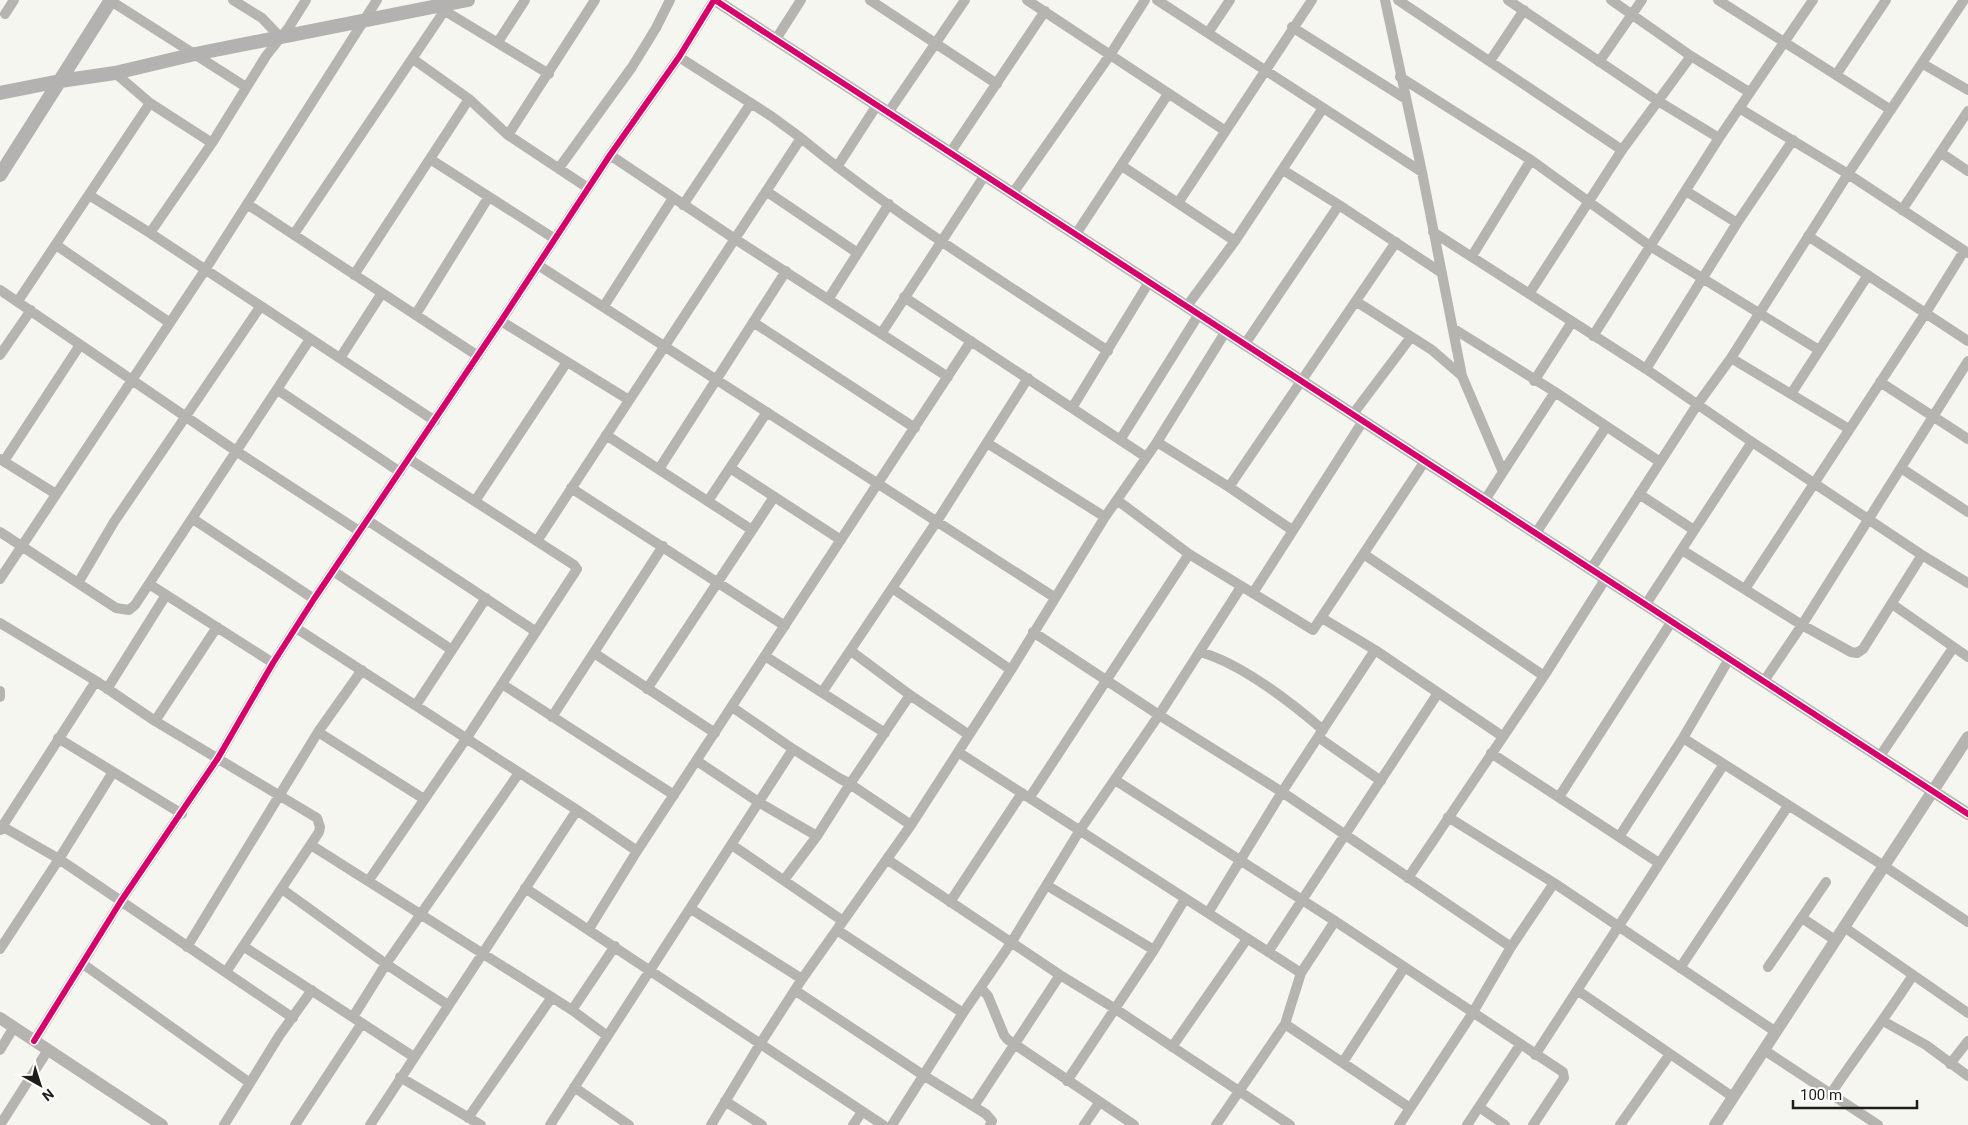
<svg xmlns="http://www.w3.org/2000/svg" width="1968" height="1125" font-family="Roboto,sans-serif">
<style>
.lines{fill:none;stroke-linecap:round;stroke-linejoin:round}
.minor{stroke:#b5b4b0;stroke-width:10}
.tertiary{stroke:#b5b4b0;stroke-width:12}
.secondary{stroke:#b3b2b0;stroke-width:14}
.cycleway-casing{stroke:#fff;stroke-width:9}
.cycleway{stroke:#d6006c;stroke-width:6}
</style>
<rect width="100%" height="100%" fill="#f6f6f1"/>
<g class="lines">
<path class="minor" d="M233,0L262,18L281,38
M870,0L997,84
M1027,0L1224,130
M1157,0L1422,172
M1385,0L1422,172L1462,376L1503,472L1485,500
M1398,0L1622,150
M1508,0L1658,101L1719,138
M1611,0L1691,56L1749,92
M1718,0L1891,110
M111,1L246,87
M445,11L549,74
M5,14L14,0
M1292,27L1406,99
M1208,33L1230,0
M776,39L801,0
M498,42L525,0
M1490,61L1524,10
M1599,62L1642,0
M1923,64L1968,90
M115,73L150,103L212,143
M1836,75L1886,0
M1400,77L1531,160L1650,246L1819,350
M469,99L508,135L588,188
M1739,108L1848,174L1968,253
M888,113L965,0
M508,135L595,0
M801,138C897,217 1004,282 1108,351
M950,153L1045,11
M1941,153L1968,171
M610,155L735,239L948,377
M430,159L555,239
M1122,166L1235,241
M837,167L877,105
M559,168L632,67L656,28L670,0
M1283,170L1339,205L1442,273
M766,191L856,252
M1686,191L1737,223
M1013,193L1110,55L1145,0
M89,195L150,233L435,421
M1178,203L1312,0
M247,204L478,356
M683,205L751,103
M1902,210L1968,111
M1433,232L1646,369L1752,442L1922,555L1968,583
M150,233L212,143L266,56L289,27L306,0
M294,234L451,1
M1076,234L1168,94
M1808,236L1968,341
M56,245L170,323
M1472,256L1531,160
M538,265L1054,597
M354,275L469,99L413,59
M0,290L236,451L359,531
M1529,294L1622,150L1691,56
M904,297L1146,457
M829,298L889,204
M18,301L150,103
M1357,302L1432,350L1462,376
M604,306L673,198
M1187,306L1235,241L1323,108
M416,314L488,198
M501,321L629,400
M753,322L915,428
M1454,329L1555,392L1660,462
M881,334L985,175
M1593,336L1719,138L1813,0
M1245,344L1339,205
M0,355L31,310
M340,358L382,293
M1731,358L1849,429
M1646,369L1737,223L1793,140
M1534,381L1572,322
M1880,382L1968,439
M278,390L400,472
M1791,394L1868,275
M1072,408L1149,282
M1353,414L1411,337
M606,435L752,530
M1120,440L1199,314
M1157,442L1229,487L1292,530
M987,443L1105,517
M0,459L56,494
M4,461L80,345
M730,468L841,540
M1901,468L1968,512
M659,469L786,271
M1503,472L1555,392
M1229,487L1396,242
M571,488L785,626
M1639,494L1694,530
M1117,500L1189,554L1313,630L1425,461
M475,501L567,362
M708,501L767,412
M193,519L314,599
M367,520L535,631
M0,532L116,608L129,610L135,605L310,339
M1536,533L1606,427
M537,541L801,138L771,116L679,57
M1682,550L1802,625L1851,652L1857,653L1863,649L1922,555
M1365,555L1544,676
M1591,569L1697,405L1731,358L1848,174L1964,0
M333,571L452,650
M0,579L205,270L377,0
M78,583L114,522L260,307
M149,584L273,663
M892,588L1011,670
M1745,589L1925,314L1964,251
M1253,593L1363,421
M1646,604L1752,442
M1892,604L1968,657
M1322,618L1375,650L1502,736
M0,623L96,681L155,721L317,818L320,827L319,832L226,972
M296,628L577,810L637,851
M1033,632L1159,715L1282,792L1511,947
M851,651L910,695L969,735
M1200,652C1240,663 1291,702 1323,730
M594,653L715,733
M765,656L885,733
M1764,681L1802,625L1968,361
M502,684L674,795
M107,689L166,595
M647,689L774,497
M0,691V697
M823,691L937,521L1028,378
M416,705L486,598
M732,707L793,749L839,778L850,784L911,825
M552,717L663,546
M155,721L217,627
M318,732L424,799
M1318,737L1381,781
M58,738L182,814
M1683,738L1884,866L1968,922
M958,752L1301,973
M1491,753L1659,863
M1880,756L1953,648
M697,761L760,803L817,836
M1115,780L1335,921L1563,1072L1564,1078L1533,1125
M1030,797L1189,554
M1559,797L1672,621
M1448,817L1554,883L1776,1032
M0,825L59,859L293,1018
M0,830L96,681
M1619,837L1683,738L1729,659
M311,845L572,1010L606,1035
M732,845L843,921
M888,860L1060,975L1114,1008L1290,1125
M1408,878L1544,676L1606,578
M369,880L466,739L577,569L574,565L409,459
M784,880L817,836L850,784L910,695
M1048,886L1154,950
M525,888L883,1125
M282,889L386,964L448,1005
M950,902L1022,793
M691,909L802,979
M1208,913L1282,792L1375,650
M1802,918L1835,940
M1844,927L1968,1013
M589,929L637,851L971,341
M837,930L963,1013
M243,946L414,1057
M187,947L318,732L362,670
M0,949L59,859L113,772
M1268,952L1438,693
M83,964L250,1083
M1768,967L1826,882
M1680,968L1788,806
M981,988L988,996L1004,1035L1007,1039L1134,1125
M1577,990L1733,1097
M796,991L923,1075L986,1114L992,1121L990,1125
M572,1010L615,946
M353,1017L386,964L519,773
M1883,1021L1926,1045L1968,1076
M1285,1024L1410,1108
M34,1041L121,901L218,758L273,663L314,599L501,321L610,155L679,57L714,0
M1172,1047L1247,939
M0,1050L14,1027
M1764,1050L1878,1125
M1535,1055L1724,764
M1343,1062L1404,968
M1950,1064L1968,1041
M400,1077L481,1125
M1067,1081L1154,950L1185,899
M574,1087L629,1125
M1830,1095C1857,1054 1887,1016 1913,975
M725,1101L762,1125
M974,1106L1060,975
M1479,1107L1505,1125
M468,1118L552,997
M0,1125L48,1050
M224,1125L279,1036L312,990
M295,1125L362,1023
M370,1125L577,810
M550,1125L793,749
M711,1125L760,1044L802,979L911,825L1011,670L1105,517L1157,442L1226,331
M853,1125L862,1112
M892,1125L963,1013L1011,943L1080,830L1159,715L1241,587
M1084,1125L1099,1103
M1216,1125L1285,1024L1301,973L1335,921
M1399,1125L1472,1014L1511,947L1554,883
M1467,1125L1520,1045
M1620,1125L1670,1054"/>
<path class="tertiary" d="M715,0L1968,814
M0,1018L162,1125
M1715,1125L1968,737"/>
<path class="secondary" d="M0,93L60,81L115,73L195,54L468,0
M0,175L111,0"/>
<defs>
<path id="cycleway" d="M715,0L1968,814
M34,1041L121,901L218,758L273,663L314,599L501,321L610,155L679,57L714,0"/>
</defs>
<use href="#cycleway" class="cycleway-casing"/>
<use href="#cycleway" class="cycleway"/>
</g>
<g transform="translate(40 1085) rotate(141)" stroke="#ffffff" stroke-width="4" paint-order="stroke">
<path d="M0-4L9 19L0 12L-9 19Z" fill="#1d1d19"/>
<text y="-8" font-size="14" font-weight="bold" text-anchor="middle" fill="#1d1d19">N</text>
</g>
<path d="M1793 1100v8h124v-8" fill="none" stroke="#1d1d19" stroke-width="2.5"/>
<text x="1800" y="1100" font-size="15" fill="#1d1d19" stroke="#ffffff" stroke-width="4" paint-order="stroke">100 m</text>
</svg>
